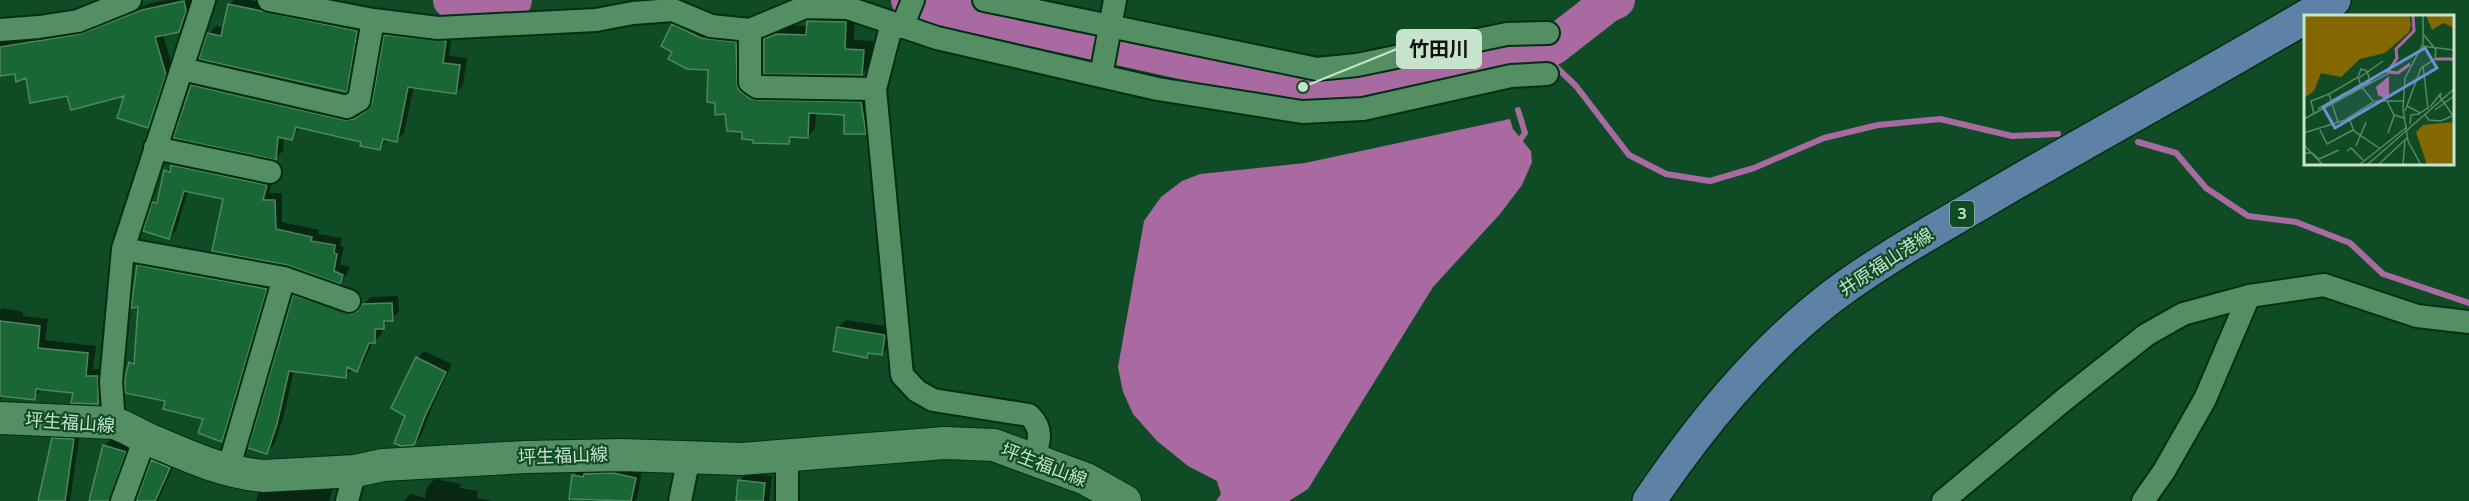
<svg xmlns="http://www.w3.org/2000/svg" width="2469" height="501" font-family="'Nunito Sans','Noto Sans JP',sans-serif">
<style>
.water{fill:#a86aa1}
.shadow{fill:#0007}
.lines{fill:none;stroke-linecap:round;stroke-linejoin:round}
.stream{stroke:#a86aa1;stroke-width:6}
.river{stroke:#a86aa1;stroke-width:38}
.building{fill:#186735;stroke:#4f885e;stroke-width:1.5}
.minor-casing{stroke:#012f13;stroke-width:26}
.secondary-casing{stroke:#012f13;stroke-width:34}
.primary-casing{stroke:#012f13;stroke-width:36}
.minor{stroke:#548e63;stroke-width:22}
.secondary{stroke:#548e63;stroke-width:32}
.primary{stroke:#5e82a5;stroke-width:33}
.labels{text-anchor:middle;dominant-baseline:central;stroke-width:4.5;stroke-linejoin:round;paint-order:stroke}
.shield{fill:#0f4c25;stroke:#8fb69a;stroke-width:1.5}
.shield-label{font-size:16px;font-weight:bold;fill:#c6e3cc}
.street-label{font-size:18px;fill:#c6e3cc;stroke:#0f4c25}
.inset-river{fill:none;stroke:#a86aa1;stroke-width:3}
.inset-road{fill:none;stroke:#588868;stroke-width:1.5}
.view{fill:#6991d3;fill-opacity:0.15;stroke:#6991d3;stroke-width:3}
.inset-edge{fill:none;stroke:#c6e3cc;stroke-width:3}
.leader{fill:none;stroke:#c6e3cc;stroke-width:2}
.callout-dot{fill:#c6e3cc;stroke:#0f4c25;stroke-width:2}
.callout{fill:#c6e3cc;stroke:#c6e3cc;stroke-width:2}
.callout-label{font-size:20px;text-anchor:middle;font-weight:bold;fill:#111}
</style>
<rect width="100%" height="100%" fill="#0f4c25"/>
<path class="water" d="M1510,119L1513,129L1531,151L1532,162L1522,185L1500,214L1433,287L1308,489L1289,501H1216L1221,494L1217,481L1188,466L1157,441L1133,414L1123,392L1118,367L1144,221L1161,197L1182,181L1200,174L1305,163Z"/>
<path class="shadow" d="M166,0H193L187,22L179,30L163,34L172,66L155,119L148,126L127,94H68L16,72L0,75V38L89,27L151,3Z
M234,0H250L364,23L354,82L346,90L209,34L216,26L224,28L229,5Z
M819,12L855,13L854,40L873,41L871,64L862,74L766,39L775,30L786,25L808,26L809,21Z
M681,18L743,35V75L868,96L872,126L865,133L845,114L816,112L815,129L808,136H795L788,143L744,130L716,101L710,69L674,51V25Z
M393,28L452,34L449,56L467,58L463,85L456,92L414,86L404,133L397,140L388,138L380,149L363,141L300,127L291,139L284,137L283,151L275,159L192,86L199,78L353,113L363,112L372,105L385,36Z
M180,159L273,178L269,193H282V222L319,230L318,234L342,238L340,246L344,247L340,264L350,267L347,274L340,282L225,198L188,191L176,230L169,238L154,203L160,197L166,171Z
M146,258L273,281L229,432L222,440L204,417L167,400L130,363L136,357L140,305L138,266Z
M302,289L359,308L371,297L398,296L399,312L382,327V334L373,342L364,362L356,370L353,368L345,376L294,370L284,415L274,445L266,453L294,296Z
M2,308L23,312V316L48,319L45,340L96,346L93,369H105V395L97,403L75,392L43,388L34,398L5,395L0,399V310Z
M846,320L892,327L889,346L882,354L871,352L866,357L838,327Z
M424,351L452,364L432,407L421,436L414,444L417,358Z
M60,432L80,433L70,501H40L53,439Z
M112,438L132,445L118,501H91L104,446Z
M160,454L176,461L158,501H138L153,461Z
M581,468L642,470L637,499L635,501H590L571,498L573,476Z
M747,473L772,476L769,501H737L740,480Z
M435,479L461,484L460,488L478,491L477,498L493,501H404L411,494L425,498L427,487Z
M265,486H334L329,501H256L258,494Z"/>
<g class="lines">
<path class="stream" d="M1537,54L1552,63L1576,86L1629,155L1666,174L1710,181L1754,168L1824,138L1878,125L1940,119L2012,136L2058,134
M1500,60L1503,70
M2138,142L2176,153L2206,188L2248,216L2296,222L2350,243L2383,274L2469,303
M1517,144L1525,133L1518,110"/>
<path class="river" d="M452,0L474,3L513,0
M910,0L1303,87L1342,88L1537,54L1553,46L1607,4L1616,0"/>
</g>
<path class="building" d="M184,1L186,11L179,32L155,37L166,75L148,128L117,118L124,96L71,110L67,96L30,103L26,78L16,82L15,74L0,76V47L80,34L142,10Z
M228,4L357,31L347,92L199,59L207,33L221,36Z
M807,21L846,22L845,49L864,50L862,75L764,74V39L776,34L806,35Z
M672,24L701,38L736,42L737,83L738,89L749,98L757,100L861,102L866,134H844V115L809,113L808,138L790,137L789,144L753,143V140L742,139V132L727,131L725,114L715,115V103L707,102L708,70L687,69L668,59L672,52L661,46Z
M384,35L446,41L443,63L460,65L456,94L408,87L397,142L383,139L380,150L360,146L361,142L296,127L292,140L278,137L276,160L173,138L191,85L344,120L354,119L366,111L372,103Z
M171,165L267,185L263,200H275L276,229L312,237L311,241L335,245L334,253L337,254L334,271L343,275L340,284L287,265L212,251L223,199L184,191L169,239L143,231L152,202L157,203L164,170L170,172Z
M137,265L267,289L222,442L198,433L203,419L163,409L165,401L125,393V377L129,362L134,364L138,307L131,308Z
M293,295L351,314L358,311L362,304L392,303L393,321H384V329H375V343H369L357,372L347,367L346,378L289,371L277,424L267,454L248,448Z
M0,321L40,326L38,348L88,353L86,376H98V404L71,403L73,393L36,389L35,400L0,396Z
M837,327L885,335L882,355L868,353L867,358L833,351Z
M416,357L446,372L425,416L414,445L401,446L394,443L405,416L391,408Z
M52,438L74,439L65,501H38Z
M103,445L126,452L109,501H89Z
M151,460L170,468L155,501H136Z
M613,473L636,478L631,501L569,499L572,475L583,477L584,474Z
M738,480L765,483L763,501H736Z"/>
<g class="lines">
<defs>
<path id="minor" d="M269,0L373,20L438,28L596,20L633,13L673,10L711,26L750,30L805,7L848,8L937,38L1101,76L1158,89L1302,112L1363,109L1511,76L1547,74
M984,0L1317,69L1357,65L1507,34L1548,33
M892,23L875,89L902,375L917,391L933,400L1029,415C1044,429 1039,442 1034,459
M902,27L913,0
M0,30L39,27L78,21L130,0
M750,30V82L757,87L875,89
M182,69L347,107L359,100L373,20
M1101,76L1115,0
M155,148L270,172
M123,249L284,278L349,301
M114,423L111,382L123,249L204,0
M787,456V501
M228,470L284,278
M122,501L145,438
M347,501L355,471
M680,501L689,457
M1943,501L2065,399L2146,335L2183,314L2249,296L2324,285L2417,316L2469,322
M2143,501L2164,471L2205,399L2249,296"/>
<path id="secondary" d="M0,418L114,423C127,427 136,434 148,439C186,455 223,473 264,476L355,471L383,465L526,457L621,455L741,459L945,443L994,445L1086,479L1125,501"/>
<path id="primary" d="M1649,501C1700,426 1758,354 1830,298C1880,260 1937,229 1991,197C2105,130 2221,68 2334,0"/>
</defs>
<use href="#minor" class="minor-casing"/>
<use href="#secondary" class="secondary-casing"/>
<use href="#primary" class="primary-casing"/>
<use href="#minor" class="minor"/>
<use href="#secondary" class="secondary"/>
<use href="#primary" class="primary"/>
</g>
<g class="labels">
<rect class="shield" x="1950" y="201" width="24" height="26" rx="4.5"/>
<g class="shield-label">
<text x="1962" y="214">3</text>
</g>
<g class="street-label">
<text transform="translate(1886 262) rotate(-33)">井原福山港線</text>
<text transform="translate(70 423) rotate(4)">坪生福山線</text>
<text transform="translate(563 456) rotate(-2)">坪生福山線</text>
<text transform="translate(1044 465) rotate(21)">坪生福山線</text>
</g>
</g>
<g transform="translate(2304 15)">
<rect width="150" height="150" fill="#0f4c25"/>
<path d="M0,0H105L107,10L105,17L81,38L56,44L37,62L17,58L10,76L0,83ZM122,0H150V13L139,8L128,15ZM150,107V150H123L112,117L119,110Z" fill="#836800"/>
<path d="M85,61V81L82,84L74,80L72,72Z" fill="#a86aa1"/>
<path class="inset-river" d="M131,44H150M85,57L94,58L106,49M83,58L93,43L92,34L110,16L109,0M41,79L66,67"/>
<path class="inset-road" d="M118,31L150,35M54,62L57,54L63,56L67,69M55,63L79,46M57,71L69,86M83,86L90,100L100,103M103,91L116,98L124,93L119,51M126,92L137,78L136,82L150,102M14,94L41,78M131,95L150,81M101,96L117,53L131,44L132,35L120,20M10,99L7,86L25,79M121,100L125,105L137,106L148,101M45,103L50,116L75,133M0,104L85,58M34,107L25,79L54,62L57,71M106,109L107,100L116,99M16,115L23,129L49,115M0,118L41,105L71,86H99M84,118L90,101M0,130L19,150M52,131L62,107M43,136L47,133L59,145M0,138H8L15,144L35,135M55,150L103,112M63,150L150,74M74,150L103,123M99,150L101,125M117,150L104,126L99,94L101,63L119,29V0"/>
<path class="view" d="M121,33L133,53L31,113L19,92Z"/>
<rect width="150" height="150" class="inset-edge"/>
</g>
<path class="leader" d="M1303 87L1397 49"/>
<circle class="callout-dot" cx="1303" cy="87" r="6"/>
<rect class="callout" x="1397" y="30" width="84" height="38" rx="6"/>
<g class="callout-label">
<text x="1439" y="56">竹田川</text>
</g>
</svg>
